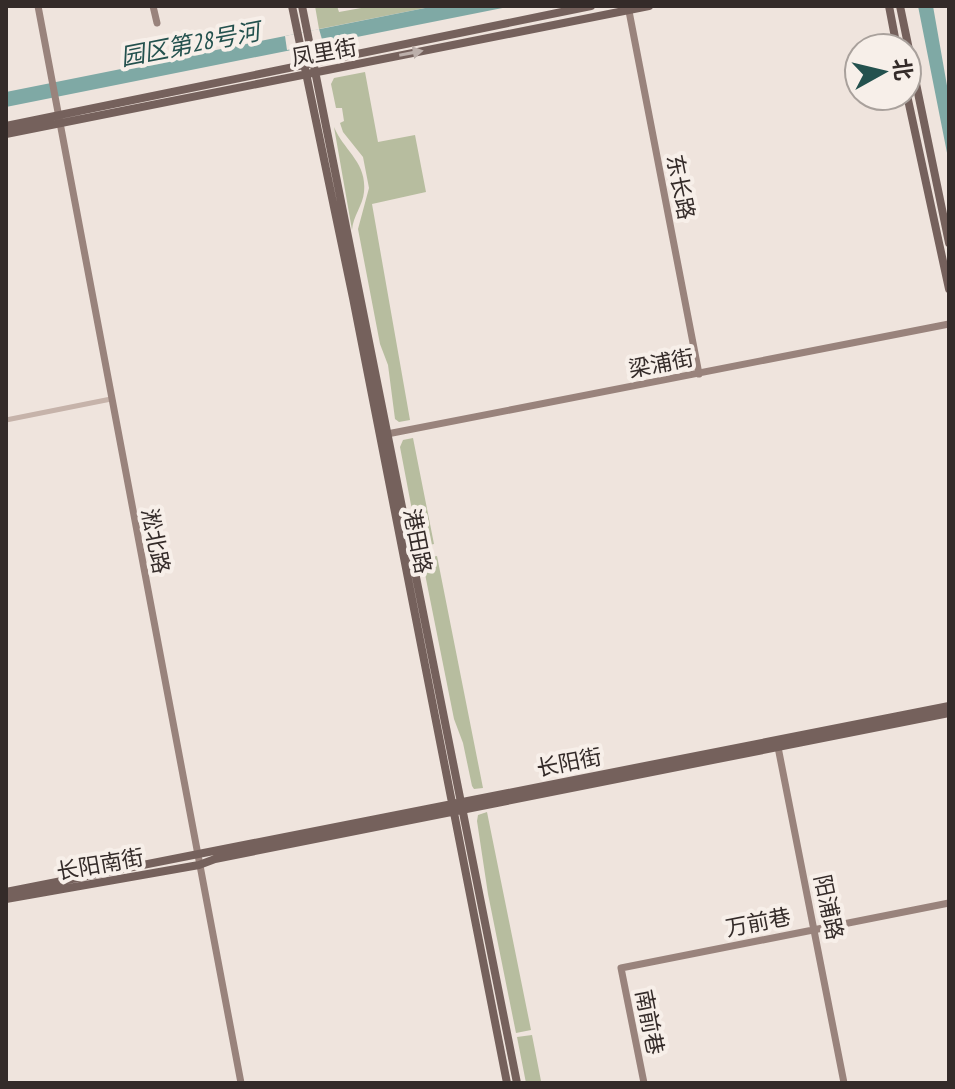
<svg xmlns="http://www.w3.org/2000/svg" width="955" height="1089" font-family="'PT Sans Narrow','Noto Sans SC',sans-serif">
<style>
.green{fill:#b7bd9f}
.water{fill:#7fa9a5}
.pier{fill:#efe4dd}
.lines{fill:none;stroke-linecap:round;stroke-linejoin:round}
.street{stroke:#c6b3aa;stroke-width:5}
.secondary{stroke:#99837c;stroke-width:7}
.primary{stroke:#75615c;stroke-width:8}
.oneway{fill:#bcafaa}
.labels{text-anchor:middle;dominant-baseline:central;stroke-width:8;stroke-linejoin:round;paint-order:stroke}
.street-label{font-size:22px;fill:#342b29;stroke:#f7efe9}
.water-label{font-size:24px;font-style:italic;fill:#23514e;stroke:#f7efe9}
</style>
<rect width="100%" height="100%" fill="#efe4dd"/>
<path class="green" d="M315,6H337L339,12L372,6H435L319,29Z
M365,72L378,142L415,135L426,192L372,204L410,420L399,422L395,419L388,365L380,344L358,229L369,188L363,157L343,132L340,123L344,121L342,108H336L331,84L334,78Z
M334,127C344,151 367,162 364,192C363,205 353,216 352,230Z
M413,438L434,544L419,547L400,447L403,440Z
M437,556L483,788L474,789L472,786L463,743L454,719L422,559Z
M487,812L531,1030L516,1033L488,894L477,821L478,815Z
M532,1035L541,1081V1083H526L517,1037Z"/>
<path class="water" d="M435,6H512L6,107V92Z
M918,6H933L949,97V163Z"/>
<path class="pier" d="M319,29L323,43L287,50L285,36Z"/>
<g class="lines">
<path class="street" d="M6,420L111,399"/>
<path class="secondary" d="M38,6L241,1083
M153,6L157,23
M628,6L699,374
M382,435L949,324
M777,742L844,1083
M644,1083L621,968L949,903"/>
<path class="primary" d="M292,6L353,298L507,1083
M302,6L517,1083
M889,6L897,48
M900,6L949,243
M907,95L949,289
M6,126L591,6
M6,134L649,6
M6,892L949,706
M6,899L199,865L215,859L949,713"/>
</g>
<defs><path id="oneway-solid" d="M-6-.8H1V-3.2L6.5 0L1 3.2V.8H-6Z" transform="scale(2)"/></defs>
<use class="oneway" href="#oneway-solid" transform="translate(411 53) rotate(-11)"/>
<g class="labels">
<g class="street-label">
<text transform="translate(324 52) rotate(-10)">凤里街</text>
<text transform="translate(681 187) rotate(79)">东长路</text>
<text transform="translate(661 363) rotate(-11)">梁浦街</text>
<text transform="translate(156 541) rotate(79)">淞北路</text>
<text transform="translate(418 541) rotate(79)">港田路</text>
<text transform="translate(569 762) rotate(-11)">长阳街</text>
<text transform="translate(100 864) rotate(-10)">长阳南街</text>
<text transform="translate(829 907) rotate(78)">阳浦路</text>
<text transform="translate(758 922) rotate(-11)">万前巷</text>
<text transform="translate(650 1022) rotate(79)">南前巷</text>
</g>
<g class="water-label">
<text transform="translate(190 44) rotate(-11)">园区第28号河</text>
</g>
</g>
<rect width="955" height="1089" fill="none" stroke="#342b29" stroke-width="16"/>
<g transform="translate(883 72) rotate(82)"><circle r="38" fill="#f7efe9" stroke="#a9a19c" stroke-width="2"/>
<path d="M0-6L14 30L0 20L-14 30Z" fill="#23514e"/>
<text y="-12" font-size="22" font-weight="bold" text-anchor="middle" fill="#342b29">北</text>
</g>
</svg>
